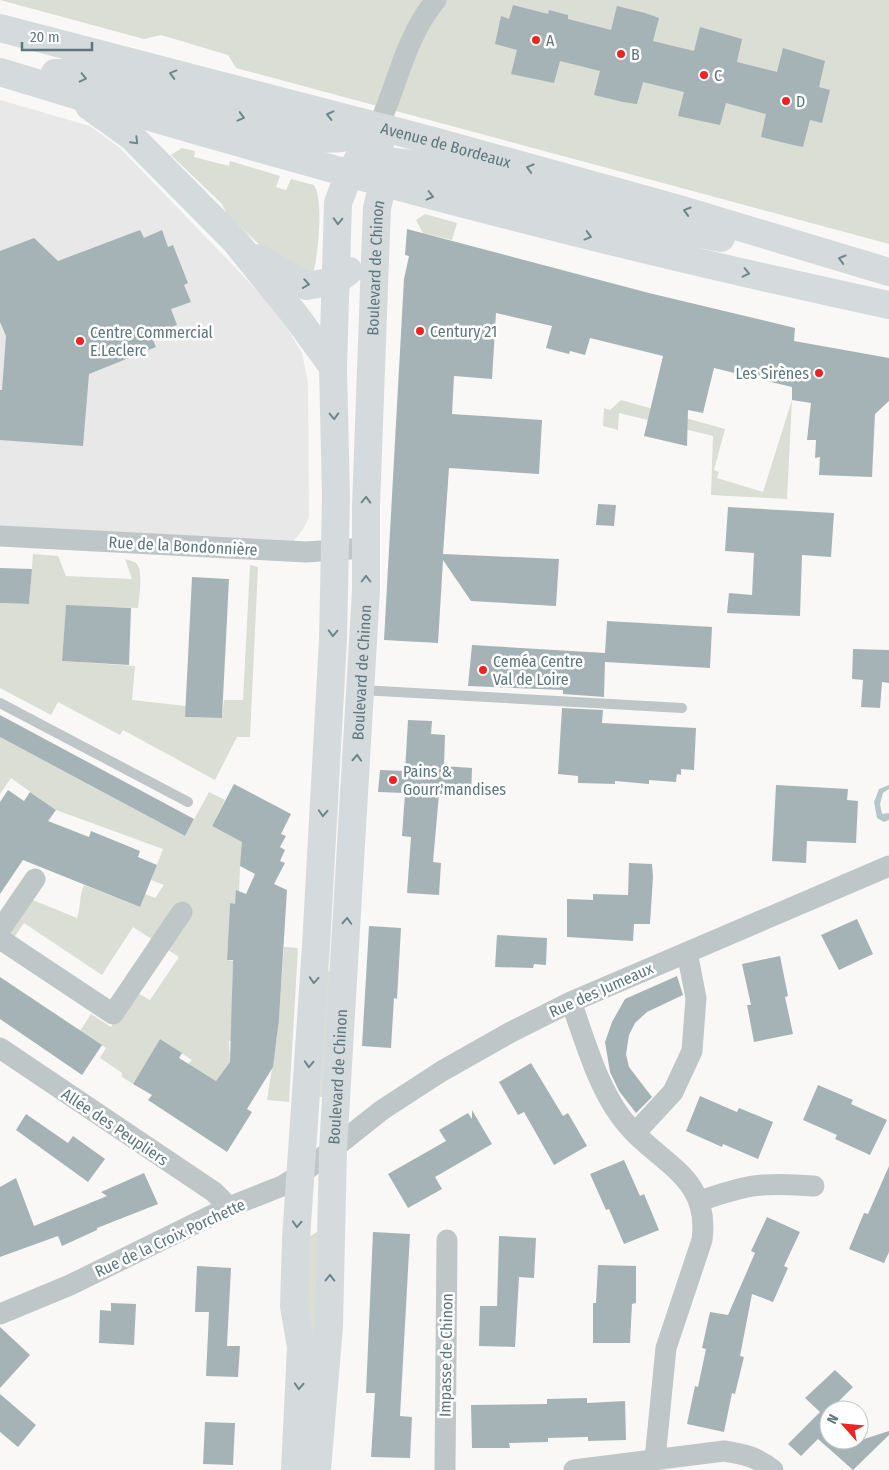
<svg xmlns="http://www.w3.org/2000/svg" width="889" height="1470" font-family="'Fira Sans Condensed',sans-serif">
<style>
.built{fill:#e7e8e7}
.green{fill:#daded5}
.water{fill:#b5c8c9}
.building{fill:#a6b3b6}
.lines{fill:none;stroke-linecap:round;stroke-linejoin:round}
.service{stroke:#bfc6c8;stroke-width:10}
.minor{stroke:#bfc6c8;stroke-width:21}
.primary{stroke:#d5dbdd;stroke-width:28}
.oneway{stroke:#70858b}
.poi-dot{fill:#ed2421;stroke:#fff;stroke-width:2}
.labels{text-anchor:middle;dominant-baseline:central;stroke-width:5;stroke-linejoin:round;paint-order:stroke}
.poi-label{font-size:16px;fill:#5e767d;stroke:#fff;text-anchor:start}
.street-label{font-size:16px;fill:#5e767d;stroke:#fff}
</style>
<rect width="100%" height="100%" fill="#f9f8f6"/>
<path class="built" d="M0,100L90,126L120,148L277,311L302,353L308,383L309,518L303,529L286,551L0,536Z"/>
<path class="green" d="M0,0H889V244L236,68L228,55L161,35L144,39Z
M182,148L195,151L194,157L229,166L230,161L280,176L276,187L286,190L291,179L314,185C324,200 318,256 313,274L281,265L227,214L222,204L171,155Z
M425,214L457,223L452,240L423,233L416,220Z
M621,400L725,429L714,470L719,472L717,478L763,492L792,400L787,499L711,495L713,436L619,413L618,430L603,426L604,408L610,410Z
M33,554L58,556L66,576L132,579L125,559C128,560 133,561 136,563C144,570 139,599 138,608L66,606L62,661L135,666L132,700L186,706V717L222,718L224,700H243L250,565L258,567L250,737H237L215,780L123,730L120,735L58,702L51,715L0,688V603L29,604Z
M0,737L185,836L209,792L225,800L212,826L254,848L240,866L239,892L235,904H230L227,960L233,961L232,993L270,1017H279L284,947L298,948L289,1102L267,1100L277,1036L229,1041L230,1062L216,1081L188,1064L192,1060L160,1039L133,1084L122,1077V1073L100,1058L106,1048L80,1031L91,1014L111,1027L136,992L150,1000L179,957L133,927L102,975L24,923L13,939L7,934L28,898L77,918C81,906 79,897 84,885L140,907L145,894L155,898L164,885L151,880L163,849L56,810L11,778L0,794Z
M324,971L338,972L325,1097H320Z
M320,1230L319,1345L310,1344L305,1313L307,1238Z"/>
<path class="water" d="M889,785V789L883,793L880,804L882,814L889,813V820L884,822L877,818L874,802L879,789Z"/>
<path class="building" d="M513,5L548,14L549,10L568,15V19L611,30L617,6L645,13L659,18L653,41L694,51L700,27L742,39L737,62L777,72L783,48L825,61L819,87L830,90L822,123L810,120L803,147L789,144L761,137L766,114L726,103L720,125L678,116L684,92L643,82L637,104L623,102L594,95L600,71L560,61L554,83L511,74L517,50L495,44L501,16L509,19Z
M407,229L649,293L795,328L794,341L889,358V401L875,414L872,477L819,475L820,457L815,458L816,440H807L811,403L792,400V387L714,368L703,413L688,410L687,446L644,436L663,356L590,338L585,355L570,351L569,354L546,348L552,326L496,313L492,379L454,376L452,414L542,420L539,474L449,468L443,554L559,559L556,606L471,601L443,560L438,643L384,640L404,279L409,256L405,255Z
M140,230L144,238L162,230L168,247L173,245L188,283L184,285L191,302L171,309L177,325L151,335L156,347L89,374L83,446L0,440V390H2L6,336L0,322V251L34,238L58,261Z
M598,504L616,505L614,526L596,525Z
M728,507L834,513L831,557L802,555L800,616L727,613L729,593L752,595L754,553L725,551Z
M0,568L32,569L29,604L0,603Z
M192,577L229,579L222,718L185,717Z
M66,605L131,608L129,665L62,661Z
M607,621L712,627L710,668L605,662L604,697L563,694V690L468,686L472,645L605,653Z
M853,649L889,650V683L882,682L880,708L861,707L863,680L852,679Z
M562,708L603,710L602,723L696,728L694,770L681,769V775L677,774L676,782L649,780V784L615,781V784L578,783V776L558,774Z
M0,715L194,819L185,836L0,737Z
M408,720L432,721L431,734L445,735L444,766L472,768L471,796L439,794L433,862L441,863L439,895L407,893L411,837L402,836L405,793L378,792L380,770L405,771Z
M234,784L291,814L281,834L286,836L280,847L285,850L280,861L285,863L274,884L287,890L279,1019L273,1067L247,1109L252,1112L227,1152L148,1100L152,1095L133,1084L160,1039L182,1053L179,1058L216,1081L230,1062L233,960H227L230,903L235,904L236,890L246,894L255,874L240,866L242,842L212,826Z
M776,785L848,789L847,800L858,801L856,843L807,841L806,863L772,861Z
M8,790L24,801L30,792L56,810L48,821L89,837L91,831L140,851L138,857L157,865L140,907L23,860L0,894V802Z
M629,863L652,864L653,877L650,924H634L633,941L567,937V899L593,900V894L628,895Z
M857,919L873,954L839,970L821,935Z
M369,926L401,928L397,999L394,998L391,1048L362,1046Z
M497,935L547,938L546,965L534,964L533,968L495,967Z
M780,956L788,996L785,997L793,1034L754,1042L747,1005H751L742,964Z
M677,976L683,995L647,1012L635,1023L629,1035L626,1054L629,1067L652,1097L636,1113L619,1091L610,1072L605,1042L612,1022L625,999Z
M0,977L102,1045L82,1075L0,1019Z
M531,1063L563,1116L568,1113L587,1146L554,1165L524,1112L518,1115L499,1082Z
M818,1085L853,1100L851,1104L887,1120L870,1155L835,1139L837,1135L803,1120Z
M700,1096L737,1112L739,1108L773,1122L758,1159L723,1144L722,1147L686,1131Z
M472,1110L492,1144L435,1177L442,1189L408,1208L388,1174L446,1141L439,1130L468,1113L472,1119Z
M26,1114L68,1143L73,1136L105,1159L88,1182L16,1130Z
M624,1160L640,1196L644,1194L659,1230L624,1244L609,1209L606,1210L590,1174Z
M889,1166V1252L884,1263L849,1249L864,1213L868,1214Z
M144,1173L158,1204L97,1228V1230L62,1246L58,1236L0,1257V1187L16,1178L34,1226L107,1196L101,1192Z
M767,1217L800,1232L784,1266L788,1268L773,1302L752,1294L740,1356L744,1357L735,1394L732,1393L724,1432L687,1424L695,1386L698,1387L706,1349L702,1348L710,1312L728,1315L755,1253L751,1251Z
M373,1232L410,1234L400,1416L412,1417L410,1458L371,1457L375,1393H366Z
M499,1236L536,1238L534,1278L519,1277L515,1347L479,1346L480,1306H497Z
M598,1265L636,1266V1303L632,1304L630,1343H593V1303H596Z
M197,1266L231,1268L227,1346H240L238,1377L206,1376L209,1312H195Z
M111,1303L136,1304L134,1345L99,1343L100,1310L111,1311Z
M0,1327L30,1355L0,1388Z
M835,1370L853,1387L832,1408L834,1410H829V1440H859V1434L864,1439L889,1431V1435L853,1470L818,1439L801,1456L788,1444L820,1412L805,1398Z
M0,1394L36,1425L18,1447L0,1432Z
M587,1398V1403L625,1401L626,1440L588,1441V1437L548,1438V1442L509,1443L510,1448H472L471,1405L547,1404V1399Z
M205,1422L235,1423L233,1465L203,1464Z"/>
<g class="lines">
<path class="service" d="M361,690L682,708
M0,703L188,802"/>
<path class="minor" d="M378,127C398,84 405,37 436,0
M0,536L306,552L366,548
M0,930L35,879
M0,939L113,1014L182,912
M571,1002C585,1040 597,1085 621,1117C654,1163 711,1173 702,1240L666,1348L655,1459
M0,1048L214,1192L229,1207
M635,1133L673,1092L692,1051L696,998L687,952
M700,1201C748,1184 764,1182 814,1186
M0,1314L70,1285L229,1207L282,1186L300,1175L382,1110L442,1071L511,1032L571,1002L889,866
M445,1470L447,1240
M574,1470L724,1451C744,1454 757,1457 773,1470"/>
<g class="primary">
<path id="s1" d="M0,28L430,140L679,209L889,272"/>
<path d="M0,72C293,162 589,241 889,305"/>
<path d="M55,73H66L172,99L317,138C340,141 357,136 378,127"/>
<path d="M89,106L131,136L235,241L295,315L333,367"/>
<path d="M364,167L394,162L421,165L620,219L721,238"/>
<path d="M259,258L306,286L336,281L349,271"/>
<path d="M295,1470L301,1347L294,1306L296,1239L316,946L333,640L336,497L333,367L338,203L349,174L378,127"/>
<path id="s2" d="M317,1470L329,1326L333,1150L366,590V506L376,233L377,208L383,183L378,127"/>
</g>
</g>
<defs><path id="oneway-chevron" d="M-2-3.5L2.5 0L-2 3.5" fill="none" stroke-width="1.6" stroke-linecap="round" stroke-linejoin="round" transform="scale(1.25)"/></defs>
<g class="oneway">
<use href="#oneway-chevron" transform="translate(173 74) rotate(-165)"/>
<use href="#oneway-chevron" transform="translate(83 78) rotate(13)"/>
<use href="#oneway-chevron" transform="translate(330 115) rotate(-166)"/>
<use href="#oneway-chevron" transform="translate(241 117) rotate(15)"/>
<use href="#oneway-chevron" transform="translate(135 141) rotate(45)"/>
<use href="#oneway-chevron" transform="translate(530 168) rotate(-164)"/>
<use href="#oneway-chevron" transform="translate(430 196) rotate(14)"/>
<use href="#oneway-chevron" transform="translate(687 211) rotate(-163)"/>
<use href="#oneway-chevron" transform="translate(338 221) rotate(92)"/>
<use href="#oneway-chevron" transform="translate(588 236) rotate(15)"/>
<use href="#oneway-chevron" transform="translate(842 259) rotate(-164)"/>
<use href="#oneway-chevron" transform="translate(746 273) rotate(13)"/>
<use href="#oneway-chevron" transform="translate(306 284) rotate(9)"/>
<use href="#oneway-chevron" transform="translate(334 416) rotate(88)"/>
<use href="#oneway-chevron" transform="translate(366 500) rotate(-88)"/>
<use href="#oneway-chevron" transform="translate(366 579) rotate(-90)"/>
<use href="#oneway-chevron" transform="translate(333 633) rotate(92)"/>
<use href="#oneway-chevron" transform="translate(357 758) rotate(-87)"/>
<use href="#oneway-chevron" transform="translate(323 813) rotate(93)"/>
<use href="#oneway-chevron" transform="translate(347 921) rotate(-87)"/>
<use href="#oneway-chevron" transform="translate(314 980) rotate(94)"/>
<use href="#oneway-chevron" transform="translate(309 1064) rotate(93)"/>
<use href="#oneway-chevron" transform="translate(297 1224) rotate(93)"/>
<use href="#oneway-chevron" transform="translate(330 1278) rotate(-89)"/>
<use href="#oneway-chevron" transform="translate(299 1386) rotate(93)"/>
</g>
<g class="poi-dot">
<circle cx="536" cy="40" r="5"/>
<circle cx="621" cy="54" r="5"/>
<circle cx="704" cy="75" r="5"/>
<circle cx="786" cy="101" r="5"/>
<circle cx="420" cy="331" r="5"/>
<circle cx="80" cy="341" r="5"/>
<circle cx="819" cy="373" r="5"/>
<circle cx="483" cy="670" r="5"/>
<circle cx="393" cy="780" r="5"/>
</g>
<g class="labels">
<g class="poi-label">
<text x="546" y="40">A</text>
<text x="631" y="54">B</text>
<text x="714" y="75">C</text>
<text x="796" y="101">D</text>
<text x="430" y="331">Century 21</text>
<text x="90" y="332">Centre Commercial<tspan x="90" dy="18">E.Leclerc</tspan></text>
<text x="809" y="373" text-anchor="end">Les Sirènes</text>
<text x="493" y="661">Ceméa Centre<tspan x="493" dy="18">Val de Loire</tspan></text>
<text x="403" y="771">Pains &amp;<tspan x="403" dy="18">Gourr'mandises</tspan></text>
</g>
<g class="street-label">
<text stroke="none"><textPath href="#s1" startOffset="461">Avenue de Bordeaux</textPath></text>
<text stroke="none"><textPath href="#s2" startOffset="1204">Boulevard de Chinon</textPath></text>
<text transform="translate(183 546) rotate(3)">Rue de la Bondonnière</text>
<text stroke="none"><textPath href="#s2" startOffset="799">Boulevard de Chinon</textPath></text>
<text transform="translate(601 990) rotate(-24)">Rue des Jumeaux</text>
<text stroke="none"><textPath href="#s2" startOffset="394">Boulevard de Chinon</textPath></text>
<text transform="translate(115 1127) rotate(34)">Allée des Peupliers</text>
<text transform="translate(170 1238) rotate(-25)">Rue de la Croix Porchette</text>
<text transform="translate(446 1355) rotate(-89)">Impasse de Chinon</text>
</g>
</g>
<g transform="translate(844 1425) rotate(297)"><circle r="24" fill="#ffffff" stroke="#bfc8cb"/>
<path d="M0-4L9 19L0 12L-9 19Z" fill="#ed2421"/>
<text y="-8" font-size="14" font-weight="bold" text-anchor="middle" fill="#5e767d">N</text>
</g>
<path d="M22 42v8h70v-8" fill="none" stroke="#5e767d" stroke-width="2.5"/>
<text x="30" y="42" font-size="15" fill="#5e767d" stroke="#ffffff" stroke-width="4" paint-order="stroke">20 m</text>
</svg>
